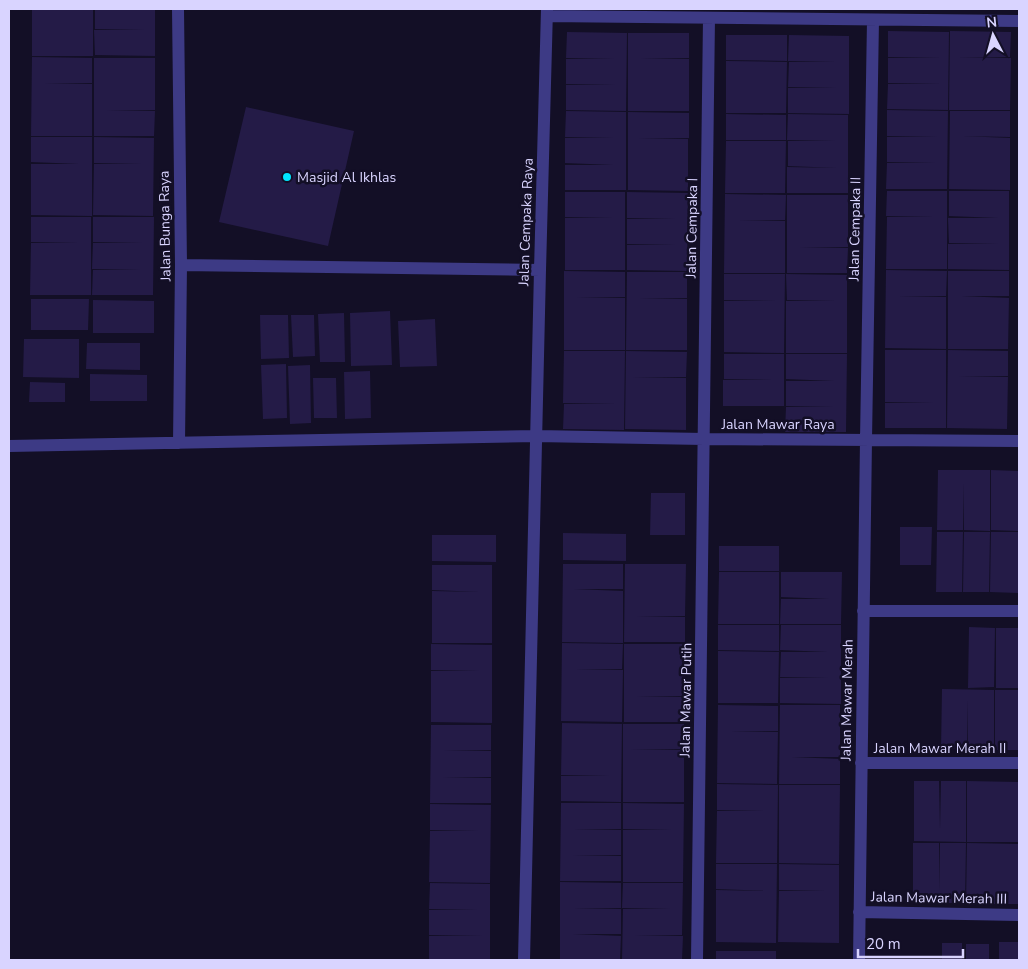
<svg xmlns="http://www.w3.org/2000/svg" width="1028" height="969" font-family="'Nunito Sans',sans-serif">
<style>
.building{fill:#241b47}
.lines{fill:none;stroke-linecap:round;stroke-linejoin:round}
.minor{stroke:#3d3a85;stroke-width:12}
.poi-dot{fill:#00e5ff;stroke:#130f26;stroke-width:2}
.labels{text-anchor:middle;dominant-baseline:central;stroke-width:5;stroke-linejoin:round;paint-order:stroke}
.poi-label{font-size:14px;fill:#d9d4ff;stroke:#130f26;text-anchor:start}
.street-label{font-size:14px;fill:#d9d4ff;stroke:#130f26}
</style>
<rect width="100%" height="100%" fill="#130f26"/>
<path class="building" d="M32,9H93V56H32Z
M95,9H155V56L95,55L94,30H144L95,29Z
M888,31L949,32L948,110L887,109L888,84H941L888,83V58H941L888,57Z
M950,31L1011,32L1010,57H958L1011,58L1010,110H949Z
M567,32L627,33L626,111L566,110V85H615L566,84V59H614L566,58Z
M628,33H689V58H641L689,59V111H628Z
M726,35H787V61L726,60Z
M789,35L849,36V114L788,113V88H836L788,87L789,62H836L788,61Z
M32,57L92,58V83H45L92,84V136H31Z
M94,58H155V110H107L155,111L154,136H94Z
M726,61L787,62L786,113H726Z
M246,107L354,131L328,246L219,222Z
M887,110L948,111L947,189H886L887,163H935L887,162V137H937L887,136Z
M566,111L626,112V190H565V165H613L565,163V138H613L565,137Z
M950,111H1010V137L962,136L1010,138V190L949,189Z
M628,112L689,113V138H639L688,139V191L628,190Z
M726,114L786,115V140H726Z
M788,114L848,115V193H787V167L837,168L788,166V141H835L787,140Z
M31,137H92V216L31,215V164H79L31,162Z
M94,137L154,138L153,216L93,215L94,164H141L94,163Z
M726,141H786L785,193H725Z
M887,191H947V269H886L887,217H934L886,216Z
M949,191H1009V270L948,269V244H998L949,243L948,218H998L949,216Z
M565,192H625V270H565V218H612L565,217Z
M627,192L688,193L687,271L627,270V245H675L627,244V219H675L627,218Z
M725,194L786,195L785,220H738L785,221V273H724Z
M787,195H848V247H800L848,248L847,273H787Z
M31,217H91V295H30L31,243H78L31,242Z
M93,217H154L153,295H92L93,270H140L92,269L93,243H142L93,242Z
M886,270L947,271L946,296H898L946,297V349L885,348Z
M564,271L625,272V297H577L625,298V350H564Z
M948,271H1009V296H961L1009,298L1008,349H948Z
M627,272H687V298H640L687,299V350H626Z
M724,274H785L784,353L724,352V301H777L724,300Z
M786,274L847,275V353H786V301H836L787,300Z
M31,299H89L88,330H31Z
M93,300L154,301V333H93Z
M390,311L392,365L351,366L350,313Z
M344,313L345,362H320L318,314Z
M260,315H288L289,358L261,359Z
M291,315H314L315,356L293,357Z
M435,319L437,366L400,367L398,321Z
M24,339H79V378L23,377Z
M87,343H140V370L86,369Z
M885,350H946V428H885V403H933L885,402Z
M948,350L1008,351V376H959L1008,377L1007,429L947,428Z
M564,351H625L624,430L563,429L564,404H616L563,403Z
M626,351L687,352L686,377H633L686,378V430L625,429Z
M724,354H784V406H723V380H773L724,379Z
M786,354H847L846,432H785L786,407H833L786,406V381H834L786,379Z
M286,364L287,418L263,419L261,365Z
M310,365L311,423L290,424L288,366Z
M370,371L371,418L345,419L344,372Z
M90,374L147,375V401H90Z
M313,378H336L337,418H314Z
M30,382L65,383V402H29Z
M938,470H990V531L964,530L963,483V530H937Z
M991,470L1019,471V531L991,530Z
M651,493H685V535H650Z
M900,527H932L931,565H900Z
M937,532H963L962,592H936Z
M964,532H990L989,592H963Z
M991,532H1019V593L990,592Z
M563,533L626,534V561L563,560Z
M432,535H496V562L432,561Z
M719,546H779V571H719Z
M563,564H623V589H574L623,591V643L562,642Z
M625,564H686L685,616H637L685,617V642H624Z
M432,565H492V643H432V591L480,592L432,590Z
M719,572H779V624H718Z
M781,572H842L841,624H780L781,599H829L781,597Z
M718,625H779V651L718,650Z
M781,625H841V704L780,703V678H828L780,677L781,652H828L780,650Z
M969,627L995,628L994,687L968,688Z
M996,628H1019V688H996Z
M562,643L623,644L622,669H575L623,670L622,722L561,721Z
M431,644L492,645V723L431,722V671H479L431,670Z
M624,644H685V696H637L685,697V722H624Z
M718,651L779,652L778,703H718Z
M942,689L994,690V749L968,750V700L967,749H941Z
M995,690H1019V750H995Z
M718,705L778,706V731H730L778,732L777,784L717,783Z
M780,705H840V757H792L840,759V784H779Z
M562,723L622,724L621,802L561,801V776H609L561,775Z
M623,724H684V749H631L684,750V802H623Z
M431,725H491V750H444L491,751V777H443L491,778V803H430Z
M914,781H939L940,829L941,781H966V842L914,841Z
M967,781L1019,782V842H967Z
M717,784L778,785L777,863H716L717,811H764L717,810Z
M779,785H840L839,864L779,863Z
M561,803H621V829H573L621,830V855H573L621,856V881H560Z
M623,803L684,804L683,882H623V830H671L623,829Z
M430,804L491,805L490,883L429,882L430,831H478L430,830Z
M913,843H939L940,891V843H966L965,903H913Z
M967,843L1019,844L1018,904H966Z
M716,864H777L776,943L716,942V890L769,891L716,889Z
M779,864L839,865V943L778,942L779,891H826L779,890Z
M560,882L621,883V908H573L621,909V934H573L621,936L620,960H560Z
M430,883L490,884V960H429V936H482L429,935V910H477L429,909Z
M623,883H683L682,935H635L683,936L682,960H622L623,909H670L622,908Z
M999,942H1019V960H999Z
M942,943H962V960H942Z
M966,944H989V960H966Z
M716,951H776V960H716Z"/>
<g class="lines">
<path class="minor" d="M178,9L181,265L179,443
M547,16L1019,21
M181,265L540,270
M9,446L536,436L704,439L1019,441
M863,611H1019
M861,763H1019
M859,912L1019,915
M524,960L540,270L547,9
M697,960L709,18
M859,960L866,440L873,20"/>
</g>
<circle class="poi-dot" cx="287" cy="177" r="5"/>
<g class="labels">
<g class="poi-label">
<text x="297" y="177">Masjid Al Ikhlas</text>
</g>
<g class="street-label">
<text transform="translate(526 222) rotate(-88)">Jalan Cempaka Raya</text>
<text transform="translate(165 226) rotate(-91)">Jalan Bunga Raya</text>
<text transform="translate(692 228) rotate(-89)">Jalan Cempaka I</text>
<text transform="translate(855 229) rotate(-89)">Jalan Cempaka II</text>
<text x="778" y="424">Jalan Mawar Raya</text>
<text transform="translate(686 700) rotate(-89)">Jalan Mawar Putih</text>
<text transform="translate(847 700) rotate(-89)">Jalan Mawar Merah</text>
<text x="940" y="748">Jalan Mawar Merah II</text>
<text transform="translate(939 898) rotate(1)">Jalan Mawar Merah III</text>
</g>
</g>
<rect width="1028" height="969" fill="none" stroke="#d9d4ff" stroke-width="20"/>
<g transform="translate(993 35) rotate(354)" stroke="#130f26" stroke-width="4" paint-order="stroke">
<path d="M0-4L9 19L0 12L-9 19Z" fill="#d9d4ff"/>
<text y="-8" font-size="14" font-weight="bold" text-anchor="middle" fill="#d9d4ff">N</text>
</g>
<path d="M858 949v8h105v-8" fill="none" stroke="#d9d4ff" stroke-width="2.5"/>
<text x="866" y="949" font-size="15" fill="#d9d4ff" stroke="#130f26" stroke-width="4" paint-order="stroke">20 m</text>
</svg>
